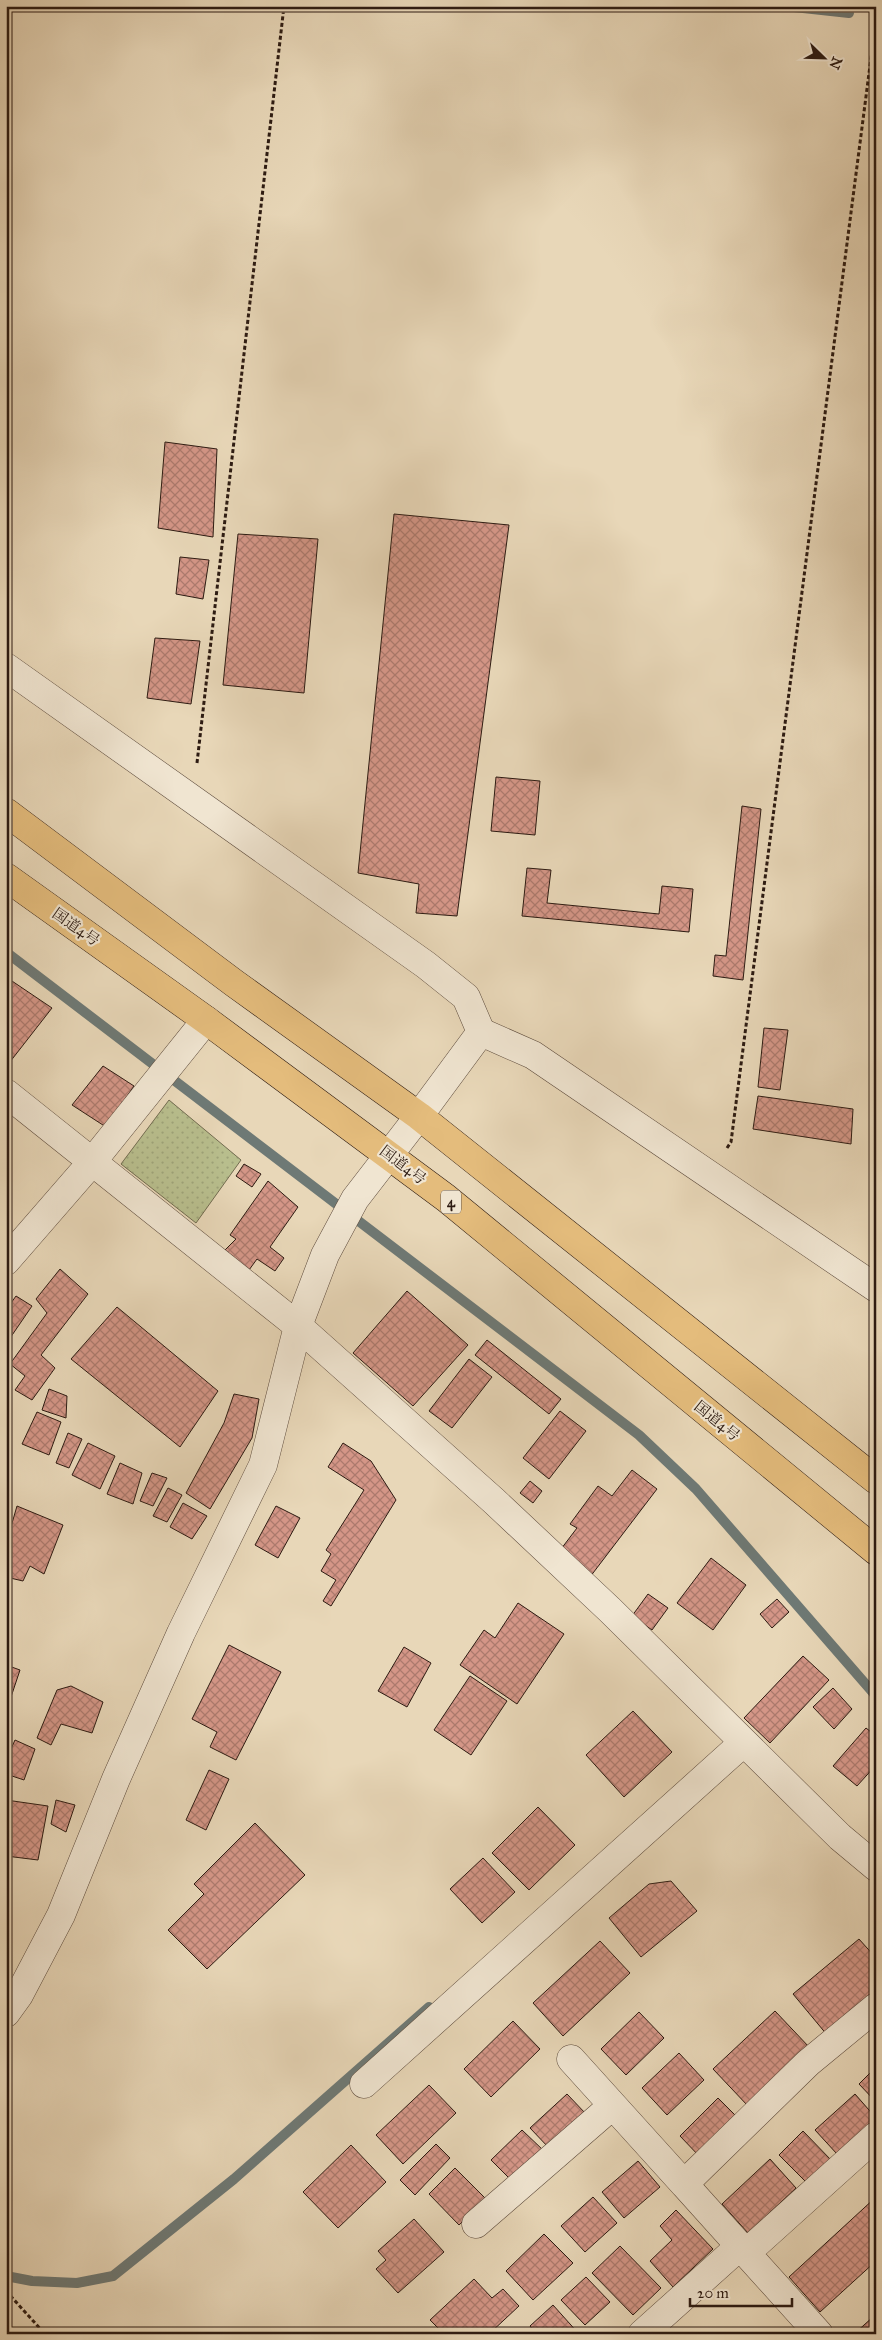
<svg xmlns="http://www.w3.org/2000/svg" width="882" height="2340" font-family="'IM FELL Great Primer','Noto Serif JP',serif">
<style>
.park{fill:url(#park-dots);stroke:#726c50}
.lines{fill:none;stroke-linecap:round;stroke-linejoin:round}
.stream{stroke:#6e7975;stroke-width:10}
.building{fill:url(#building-cross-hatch);stroke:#2d1b12}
.minor-casing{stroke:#5c4a3c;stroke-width:29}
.tertiary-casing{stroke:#5c4a3c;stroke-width:29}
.trunk-casing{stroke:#2d1b12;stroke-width:29}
.path{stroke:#2d1b12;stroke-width:3;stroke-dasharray:4 2.5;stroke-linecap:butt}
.minor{stroke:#f0e5d1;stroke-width:28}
.tertiary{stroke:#f0e5d1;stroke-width:28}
.trunk{stroke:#e4bc7c;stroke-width:28}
.labels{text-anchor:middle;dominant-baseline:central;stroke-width:4.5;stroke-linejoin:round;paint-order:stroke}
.shield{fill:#f0e5d1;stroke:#68584b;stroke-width:1}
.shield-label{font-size:14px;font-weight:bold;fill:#2d1b12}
.street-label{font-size:15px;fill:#2d1b12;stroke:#f0e5d1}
</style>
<defs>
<pattern id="park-dots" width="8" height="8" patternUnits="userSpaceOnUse" patternTransform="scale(1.25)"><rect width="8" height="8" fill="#b8be8d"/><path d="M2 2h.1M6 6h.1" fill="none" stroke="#9ea379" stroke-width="1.8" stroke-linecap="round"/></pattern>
<pattern id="building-cross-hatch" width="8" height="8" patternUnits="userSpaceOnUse" patternTransform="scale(1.25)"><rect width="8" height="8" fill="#d49687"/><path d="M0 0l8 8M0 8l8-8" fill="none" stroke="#ac7a6d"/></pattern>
</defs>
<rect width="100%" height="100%" fill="#e8d7b8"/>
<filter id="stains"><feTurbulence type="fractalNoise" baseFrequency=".004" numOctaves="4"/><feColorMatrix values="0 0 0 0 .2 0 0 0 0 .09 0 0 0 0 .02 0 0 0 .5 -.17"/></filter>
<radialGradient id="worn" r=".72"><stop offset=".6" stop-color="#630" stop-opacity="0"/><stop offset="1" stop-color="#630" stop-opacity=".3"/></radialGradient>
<path class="park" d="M169,1100L241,1160L196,1223L121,1164Z"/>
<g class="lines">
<path class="stream" d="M785,6L849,13
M6,952L639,1435L696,1489L876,1696
M6,2276L32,2281L77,2283L113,2276L234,2179L429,2007"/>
</g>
<path class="building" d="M165,442L217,449L213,537L158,528Z
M394,514L509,525L457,916L416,913L419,884L358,873Z
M238,534L318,539L304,693L223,685Z
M180,557L209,560L203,599L176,594Z
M155,638L200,641L191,704L147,698Z
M496,777L540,781L535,835L491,831Z
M742,806L761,809L743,980L713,976L715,955L726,956Z
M527,868L551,870L547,903L659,914L662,886L693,889L689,932L522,916Z
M6,977L52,1008L6,1067Z
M764,1028L788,1030L780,1090L758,1087Z
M103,1066L134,1086L106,1127L72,1105Z
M758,1096L853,1109L851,1144L753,1129Z
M244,1164L261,1174L252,1187L236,1176Z
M268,1181L298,1207L270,1247L284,1258L275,1271L257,1259L249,1270L225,1250L236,1239L230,1235Z
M60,1269L88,1294L41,1355L55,1368L32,1400L15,1390L25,1376L10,1364L47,1313L36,1299Z
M407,1291L468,1345L413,1406L353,1353Z
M16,1296L32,1306L6,1344V1310Z
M117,1307L218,1391L180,1447L71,1359Z
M487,1340L561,1399L549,1414L475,1355Z
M469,1359L492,1377L452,1428L429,1411Z
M49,1389L67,1396L66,1418L42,1410Z
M234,1394L259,1399L252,1438L210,1509L186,1493L224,1423Z
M560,1411L586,1431L549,1479L523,1458Z
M37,1412L61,1422L49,1455L22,1444Z
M68,1433L82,1439L69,1468L56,1463Z
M88,1443L115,1456L100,1489L72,1475Z
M343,1443L371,1461L396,1500L331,1606L323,1601L336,1580L321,1571L331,1554L326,1550L364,1490L328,1467Z
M120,1463L142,1473L133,1504L107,1494Z
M632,1470L657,1489L590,1577L558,1553L577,1528L570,1524L598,1486L612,1496Z
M152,1473L167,1478L153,1506L140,1501Z
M530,1481L542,1491L533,1503L520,1493Z
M168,1488L182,1495L167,1522L153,1516Z
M183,1503L207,1516L192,1539L170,1527Z
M17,1506L63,1525L44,1574L30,1566L23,1581L6,1577V1544Z
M276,1506L300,1518L278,1558L255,1545Z
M711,1558L746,1585L713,1630L677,1603Z
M648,1594L668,1608L652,1630L632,1616Z
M777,1599L789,1612L772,1628L760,1614Z
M518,1603L564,1634L517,1704L460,1665L484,1630L495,1638Z
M229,1645L281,1672L236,1760L210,1747L217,1732L192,1719Z
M404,1647L431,1663L407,1707L378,1691Z
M803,1656L829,1680L770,1743L744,1718Z
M6,1665L20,1670L6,1712Z
M470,1676L507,1701L471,1755L434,1730Z
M71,1686L103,1702L92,1733L61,1724L51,1745L37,1738L57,1690Z
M833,1688L852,1709L834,1729L813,1707Z
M633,1711L672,1752L624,1797L586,1755Z
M866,1728L876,1736V1765L857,1786L833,1766Z
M15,1740L35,1749L24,1780L6,1774V1760Z
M209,1770L229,1779L206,1830L186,1820Z
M6,1800L48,1806L38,1860L6,1856Z
M56,1800L75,1805L66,1832L51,1824Z
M538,1807L575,1845L529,1890L492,1853Z
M255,1823L305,1875L207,1969L168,1930L204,1894L194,1884Z
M483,1858L515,1892L482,1923L450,1889Z
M671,1881L697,1911L641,1957L609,1918L649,1884Z
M859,1939L876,1958V1995L828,2036L793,1994Z
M600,1941L630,1973L563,2036L533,2003Z
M775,2011L810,2048L748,2106L713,2069Z
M639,2012L664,2038L626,2075L601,2049Z
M513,2021L540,2049L491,2097L464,2069Z
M679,2053L704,2080L667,2115L642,2088Z
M876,2067V2102L859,2084Z
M429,2085L456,2113L403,2164L376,2135Z
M567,2094L586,2114L550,2149L530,2128Z
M855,2094L876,2118L837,2154L815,2130Z
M718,2098L739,2119L701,2158L680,2136Z
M522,2130L544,2151L513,2182L491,2160Z
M803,2131L832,2161L808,2184L779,2155Z
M436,2144L450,2158L415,2195L400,2180Z
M351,2145L386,2182L338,2228L303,2192Z
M770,2159L796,2188L748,2233L722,2204Z
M638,2161L660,2187L624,2218L602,2192Z
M455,2168L486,2199L459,2225L429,2194Z
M593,2197L617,2223L585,2252L561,2226Z
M876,2197V2261L820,2312L789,2277Z
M676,2210L713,2249L673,2287L650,2261L672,2240L660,2226Z
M414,2219L444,2252L398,2293L376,2269L386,2260L378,2251Z
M544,2234L573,2263L533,2300L506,2271Z
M620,2246L661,2288L633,2315L592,2273Z
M586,2277L610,2302L585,2325L561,2300Z
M474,2279L492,2298L503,2289L519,2306L489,2334H444L430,2320Z
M553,2305L579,2334H536L530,2326Z
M874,2316L876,2319V2334H854Z"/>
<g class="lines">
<defs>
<path id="minor" d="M481,1032L533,1055L876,1288
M6,1093L298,1326L494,1501L610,1610L840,1837L876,1867
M6,1261L92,1162L206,1020
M6,2013L19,1995L61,1915L116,1779L181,1633L263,1465L298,1326L325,1255L355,1199L419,1116
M571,2059L684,2184
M364,2084L743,1743
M476,2224L612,2106
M746,2253L876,2136
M642,2334L740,2246
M819,2334L684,2184L808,2063L876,2007"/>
<path id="tertiary" d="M6,667L426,965L466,997L481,1032L419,1116"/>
<path id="trunk" d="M6,812L234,983L419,1116L876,1480
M6,877L206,1020L446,1198L876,1551"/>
</defs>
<use href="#minor" class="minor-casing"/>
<use href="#tertiary" class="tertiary-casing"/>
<use href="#trunk" class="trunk-casing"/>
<path class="path" d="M857,6L876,9
M197,763L284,6
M727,1148L731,1142L876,19
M6,2291L45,2334"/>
<use href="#minor" class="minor"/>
<use href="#tertiary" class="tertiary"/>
<use href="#trunk" class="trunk"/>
</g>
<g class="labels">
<rect class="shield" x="441" y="1190.5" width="20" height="23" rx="4"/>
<g class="shield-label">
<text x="451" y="1202">4</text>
</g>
<g class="street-label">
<text transform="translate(76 927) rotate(35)">国道4号</text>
<text transform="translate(403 1165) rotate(37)">国道4号</text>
<text transform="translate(717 1421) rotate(39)">国道4号</text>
</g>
</g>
<rect width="882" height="2340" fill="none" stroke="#e8d7b8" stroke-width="25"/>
<rect x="8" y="8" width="867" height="2325" fill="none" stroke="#2d1b12" stroke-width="2.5"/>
<rect x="12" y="12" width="857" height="2315" fill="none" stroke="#2d1b12"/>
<g transform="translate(824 58) rotate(113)" stroke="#f0e5d1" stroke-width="4" paint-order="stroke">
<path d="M0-4L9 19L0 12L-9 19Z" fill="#2d1b12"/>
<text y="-8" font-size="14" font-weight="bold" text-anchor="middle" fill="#2d1b12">N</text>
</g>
<path d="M690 2298v8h102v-8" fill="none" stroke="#2d1b12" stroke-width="2.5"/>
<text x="697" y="2298" font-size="15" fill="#2d1b12" stroke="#f0e5d1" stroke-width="4" paint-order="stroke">20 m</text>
<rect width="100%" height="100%" filter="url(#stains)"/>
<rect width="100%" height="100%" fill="url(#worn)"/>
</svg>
